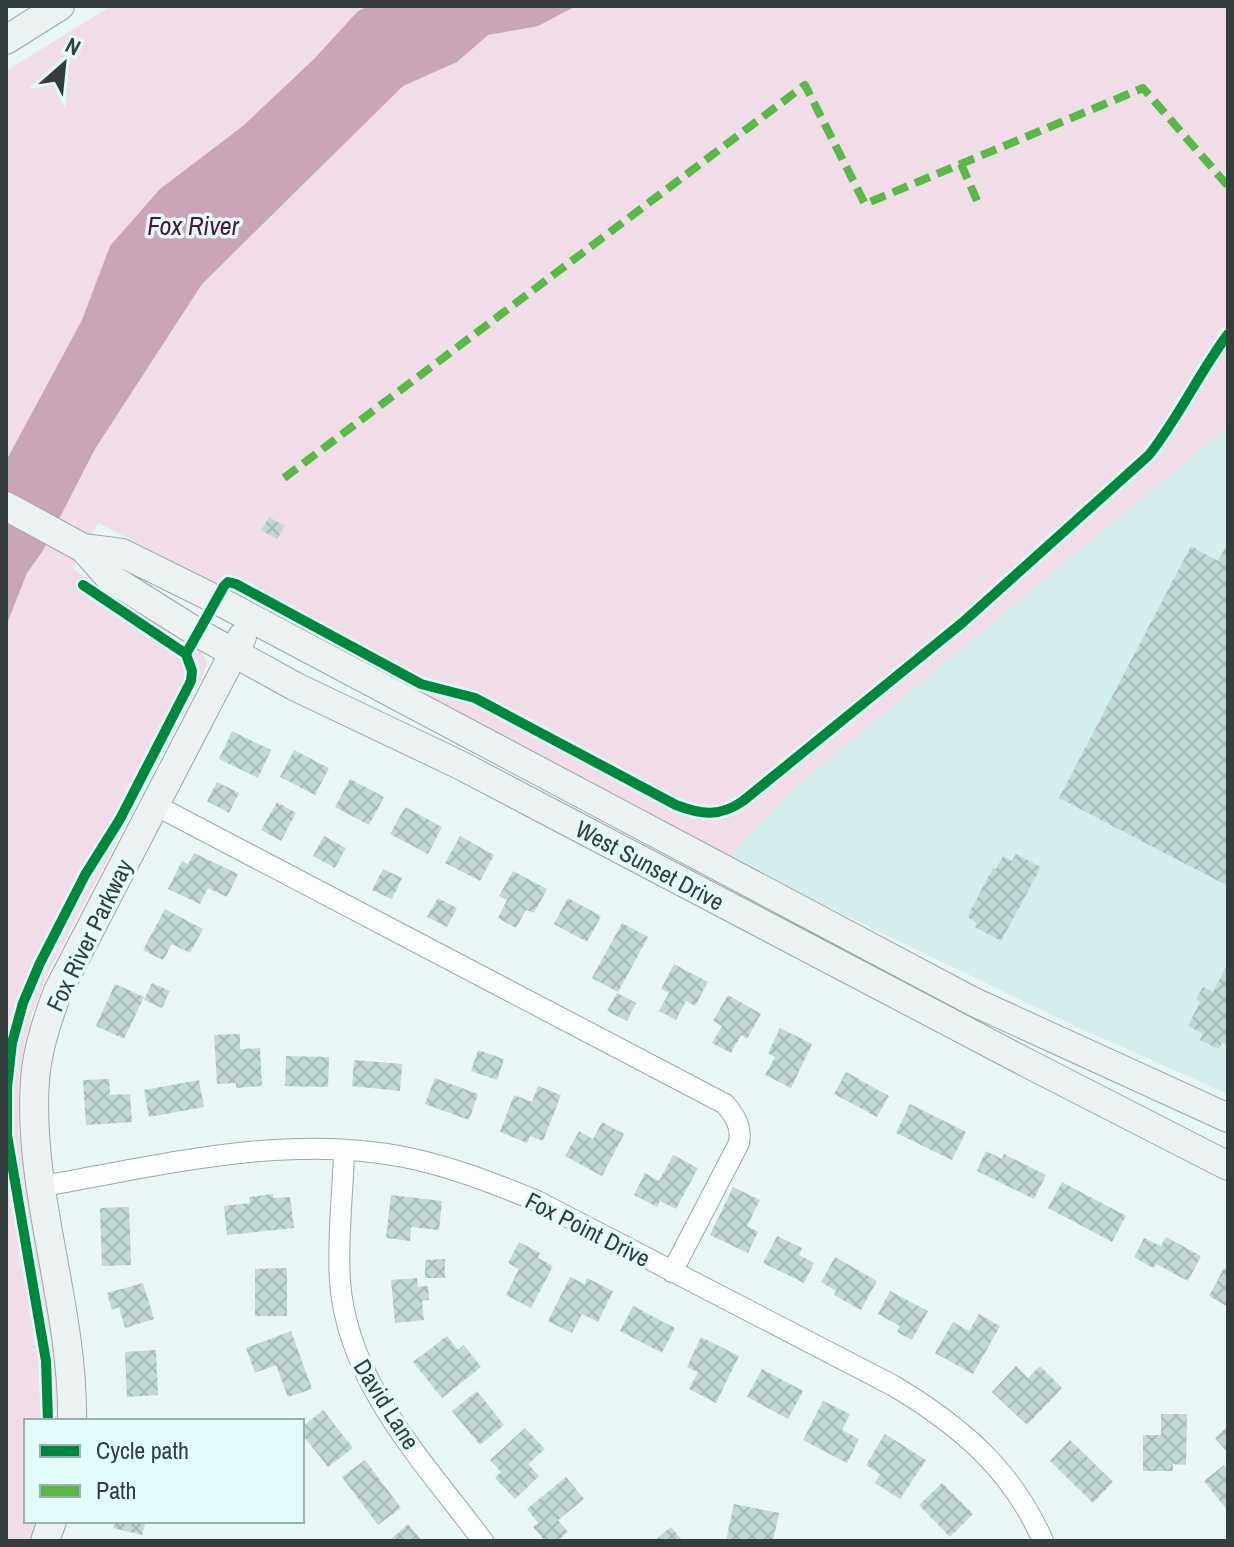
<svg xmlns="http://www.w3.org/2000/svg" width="1234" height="1547" font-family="'Archivo Narrow',sans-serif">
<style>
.built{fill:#d4eded}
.park{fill:#f1dde8}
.water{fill:#c9a5b7}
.building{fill:url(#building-cross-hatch)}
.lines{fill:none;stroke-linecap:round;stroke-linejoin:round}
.street-casing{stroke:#9da8a7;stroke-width:22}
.secondary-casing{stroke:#9da8a7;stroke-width:30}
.street{stroke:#fcfefe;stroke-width:20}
.secondary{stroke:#ecf2f2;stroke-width:28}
.quiet{stroke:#58b947;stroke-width:8;stroke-dasharray:16 8;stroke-linecap:butt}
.cycleway-casing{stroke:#e2fcfb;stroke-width:15}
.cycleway{stroke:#00873e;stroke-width:10}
.labels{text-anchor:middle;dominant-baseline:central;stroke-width:7;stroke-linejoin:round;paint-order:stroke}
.street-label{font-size:24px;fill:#333d3d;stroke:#e2fcfb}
.water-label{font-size:26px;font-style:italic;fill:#58123a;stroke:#e2fcfb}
</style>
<defs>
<pattern id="building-cross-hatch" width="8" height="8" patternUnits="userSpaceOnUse" patternTransform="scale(2)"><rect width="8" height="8" fill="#c2d8d7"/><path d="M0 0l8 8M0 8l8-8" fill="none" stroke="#a7bab9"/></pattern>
</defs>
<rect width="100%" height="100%" fill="#e8f6f5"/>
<path class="built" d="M1228,427V1094L1075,1026L728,859L790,792Z"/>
<path class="park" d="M111,6H1228V427L790,792L728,859L258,605L98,523L73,569L199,648L207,662L202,678L47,975L32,1014L24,1045L19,1086V1133L56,1366L57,1421H26V1521H36L29,1541H6V71Z"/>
<path class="water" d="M369,6H576L538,26L488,35L457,62L403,86L202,284L95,449L42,552L27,573L6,626V461L82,320L110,246L160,189L243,126L314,59L358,11Z"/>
<path class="building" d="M269,517L285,526L277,539L261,530Z
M1228,543V886L1059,798L1191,546L1218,561Z
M232,731L271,750L258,778L219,759Z
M294,750L329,768L315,795L280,777Z
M350,779L384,797L369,825L335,807Z
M217,782L239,793L229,813L207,801Z
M277,802L296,813L281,841L261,830Z
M405,807L442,827L428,854L390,834Z
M324,836L346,848L335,868L313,856Z
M460,836L494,855L480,881L445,863Z
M194,853L238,874L227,897L208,888L200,904L168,889L182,861L188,864Z
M1016,854L1041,867L1001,941L975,927L977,923L967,917L993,868L996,869L1003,856L1012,861Z
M383,869L402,878L392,899L372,890Z
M513,871L547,889L534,913L526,910L516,928L498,918L507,900L499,896Z
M438,898L457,908L447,927L427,917Z
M568,898L601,916L587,942L554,924Z
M165,909L203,929L190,953L172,944L163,960L143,950Z
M622,923L648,937L618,992L592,978Z
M674,964L708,982L695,1006L686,1001L676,1020L659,1011L669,993L661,989Z
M1226,967L1228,1045L1222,1042L1219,1049L1200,1040L1203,1034L1188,1026L1200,1002L1196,999L1203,987L1213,992Z
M152,983L170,991L162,1008L144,1000Z
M115,984L144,997L124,1039L96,1026Z
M617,993L636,1003L627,1021L607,1011Z
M728,995L761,1014L747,1039L741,1035L731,1053L712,1043L722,1026L713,1021Z
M780,1028L812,1044L791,1088L765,1075L775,1057L768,1053Z
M240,1034V1049L260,1048L262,1086L236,1088V1083L217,1084L214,1035Z
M478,1050L504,1059L497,1080L471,1071Z
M286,1056L329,1057L328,1087L285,1086Z
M354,1060L402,1064L400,1091L352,1086Z
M846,1072L889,1096L877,1117L834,1094Z
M435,1078L478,1094L469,1120L425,1104Z
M109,1079L110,1095L130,1094L132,1122L86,1125L83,1080Z
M199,1080L204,1107L149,1117L144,1090Z
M538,1086L561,1095L543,1141L530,1136L527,1143L500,1132L514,1095L532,1102Z
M910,1104L966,1132L952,1160L896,1133Z
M602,1122L624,1134L602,1176L565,1156L579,1131L593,1139Z
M986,1151L1002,1159L1004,1154L1046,1175L1034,1199L977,1171Z
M673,1155L698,1168L676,1209L660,1201L657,1207L634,1195L645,1173L659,1181Z
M1062,1182L1126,1216L1112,1242L1048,1208Z
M733,1187L760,1200L747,1226L758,1232L748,1253L710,1235Z
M273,1194V1198L290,1197L294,1228L227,1235L224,1206L250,1203L249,1197Z
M391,1195L442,1201L439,1230L411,1227L410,1241L386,1238Z
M129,1207L131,1265L102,1266L100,1208Z
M777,1236L802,1248L799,1255L814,1263L804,1283L763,1263Z
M1166,1237L1201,1256L1188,1281L1156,1264L1153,1268L1134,1257L1144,1238L1161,1246Z
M519,1242L540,1253L538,1258L553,1266L531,1308L506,1295L519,1269L508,1263Z
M835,1257L877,1281L861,1310L834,1295L836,1291L821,1282Z
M445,1259V1278H425V1260Z
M287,1268V1316H255V1269Z
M1224,1268L1228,1271V1307L1209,1296Z
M570,1277L585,1284L587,1278L613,1291L598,1322L582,1314L572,1333L548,1321Z
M417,1278L418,1287L428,1286L429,1300L422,1301L424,1320L395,1323L391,1280Z
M143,1283L154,1319L125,1328L119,1307L112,1310L107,1293Z
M890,1291L928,1311L912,1340L897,1332L900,1326L878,1314Z
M633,1306L675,1328L662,1353L620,1331Z
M979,1314L1000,1326L973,1374L935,1353L953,1322L969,1331Z
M291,1331L312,1389L288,1397L276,1365L255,1373L246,1348Z
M447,1336L458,1350L464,1345L481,1367L442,1398L413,1362Z
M701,1337L739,1356L716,1403L689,1389L698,1372L687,1367Z
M156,1350L158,1395L127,1397L125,1352Z
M1016,1366L1028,1378L1040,1366L1062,1388L1027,1425L992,1392Z
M762,1369L803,1391L788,1419L747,1397Z
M477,1391L504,1425L480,1445L452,1411Z
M823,1401L850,1414L842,1430L859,1439L847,1463L803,1440Z
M323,1410L353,1448L328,1467L302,1434V1427Z
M1161,1414H1187L1186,1465L1173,1464V1471H1143V1435H1161Z
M1228,1426V1453L1215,1438Z
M525,1428L545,1449L528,1464L539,1476L515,1499L495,1478L501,1472L490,1460Z
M885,1434L926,1460L900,1499L875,1483L880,1474L866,1465Z
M1070,1440L1113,1482L1093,1503L1050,1461Z
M365,1460L401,1508L378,1525L342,1477Z
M1224,1465L1228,1470V1511L1204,1481Z
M566,1477L584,1499L558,1520L568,1532L557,1541H545L533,1527L538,1523L527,1509Z
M942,1483L973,1514L950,1537L919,1505Z
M734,1504L779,1513L773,1541H726Z
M115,1521H146L142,1535L113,1528Z
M408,1524L422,1541H389Z
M671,1527L683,1541H654Z"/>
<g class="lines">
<defs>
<path id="street" d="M155,805L725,1104C735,1116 742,1126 739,1143L672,1272
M344,1151C343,1194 337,1238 340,1281C347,1383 424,1462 483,1541
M42,1186C160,1166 285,1133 404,1157C450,1166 493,1183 537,1201L894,1386C959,1425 1012,1469 1043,1541"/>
<path id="secondary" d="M6,40L60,6
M6,506L83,548L109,577L198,633L296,687L460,765L1027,1063L1228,1166
M83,548L122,553L217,600L974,1002L1228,1118
M72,1421C74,1307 27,1192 35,1080C37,1050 47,1020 58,991L242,637
M45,1541L52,1521"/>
</defs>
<use href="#street" class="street-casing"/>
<use href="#secondary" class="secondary-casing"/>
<use href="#street" class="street"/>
<use href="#secondary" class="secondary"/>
<path class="quiet" d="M961,164L978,203
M284,478L805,85L865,204L1143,88L1228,186"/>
<defs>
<path id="cycleway" d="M83,585L186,654
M48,1421L46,1361L7,1135V1087L12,1043L23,1003L40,963L85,875L120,819L191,681L192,671L186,654L224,586L228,582L236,584L421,684L475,698L676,805C702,815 720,817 743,801L962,623L1149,455C1179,417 1199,373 1228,334"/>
</defs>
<use href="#cycleway" class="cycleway-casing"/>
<use href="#cycleway" class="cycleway"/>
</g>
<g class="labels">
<g class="street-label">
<text transform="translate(650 865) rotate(28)">West Sunset Drive</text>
<text transform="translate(89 935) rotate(-64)">Fox River Parkway</text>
<text transform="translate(588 1229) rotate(27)">Fox Point Drive</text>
<text transform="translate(387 1404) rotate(58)">David Lane</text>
</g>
<g class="water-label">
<text x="193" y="225">Fox River</text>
</g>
</g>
<rect width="1234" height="1547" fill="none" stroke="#333d3d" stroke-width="16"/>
<rect x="24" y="1419" width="280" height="104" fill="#e2fcfb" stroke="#9cb0af" stroke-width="2"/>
<rect x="40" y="1445" width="40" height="12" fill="#00873e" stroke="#9cb0af" stroke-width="2"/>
<text x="96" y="1459" font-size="24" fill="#333d3d">Cycle path</text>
<rect x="40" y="1485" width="40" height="12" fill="#58b947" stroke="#9cb0af" stroke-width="2"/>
<text x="96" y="1499" font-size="24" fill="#333d3d">Path</text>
<g transform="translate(64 64) rotate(27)" stroke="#e2fcfb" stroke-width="6" paint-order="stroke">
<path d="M0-6L14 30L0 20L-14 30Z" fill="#333d3d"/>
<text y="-12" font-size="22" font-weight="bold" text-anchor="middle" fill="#333d3d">N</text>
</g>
</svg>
